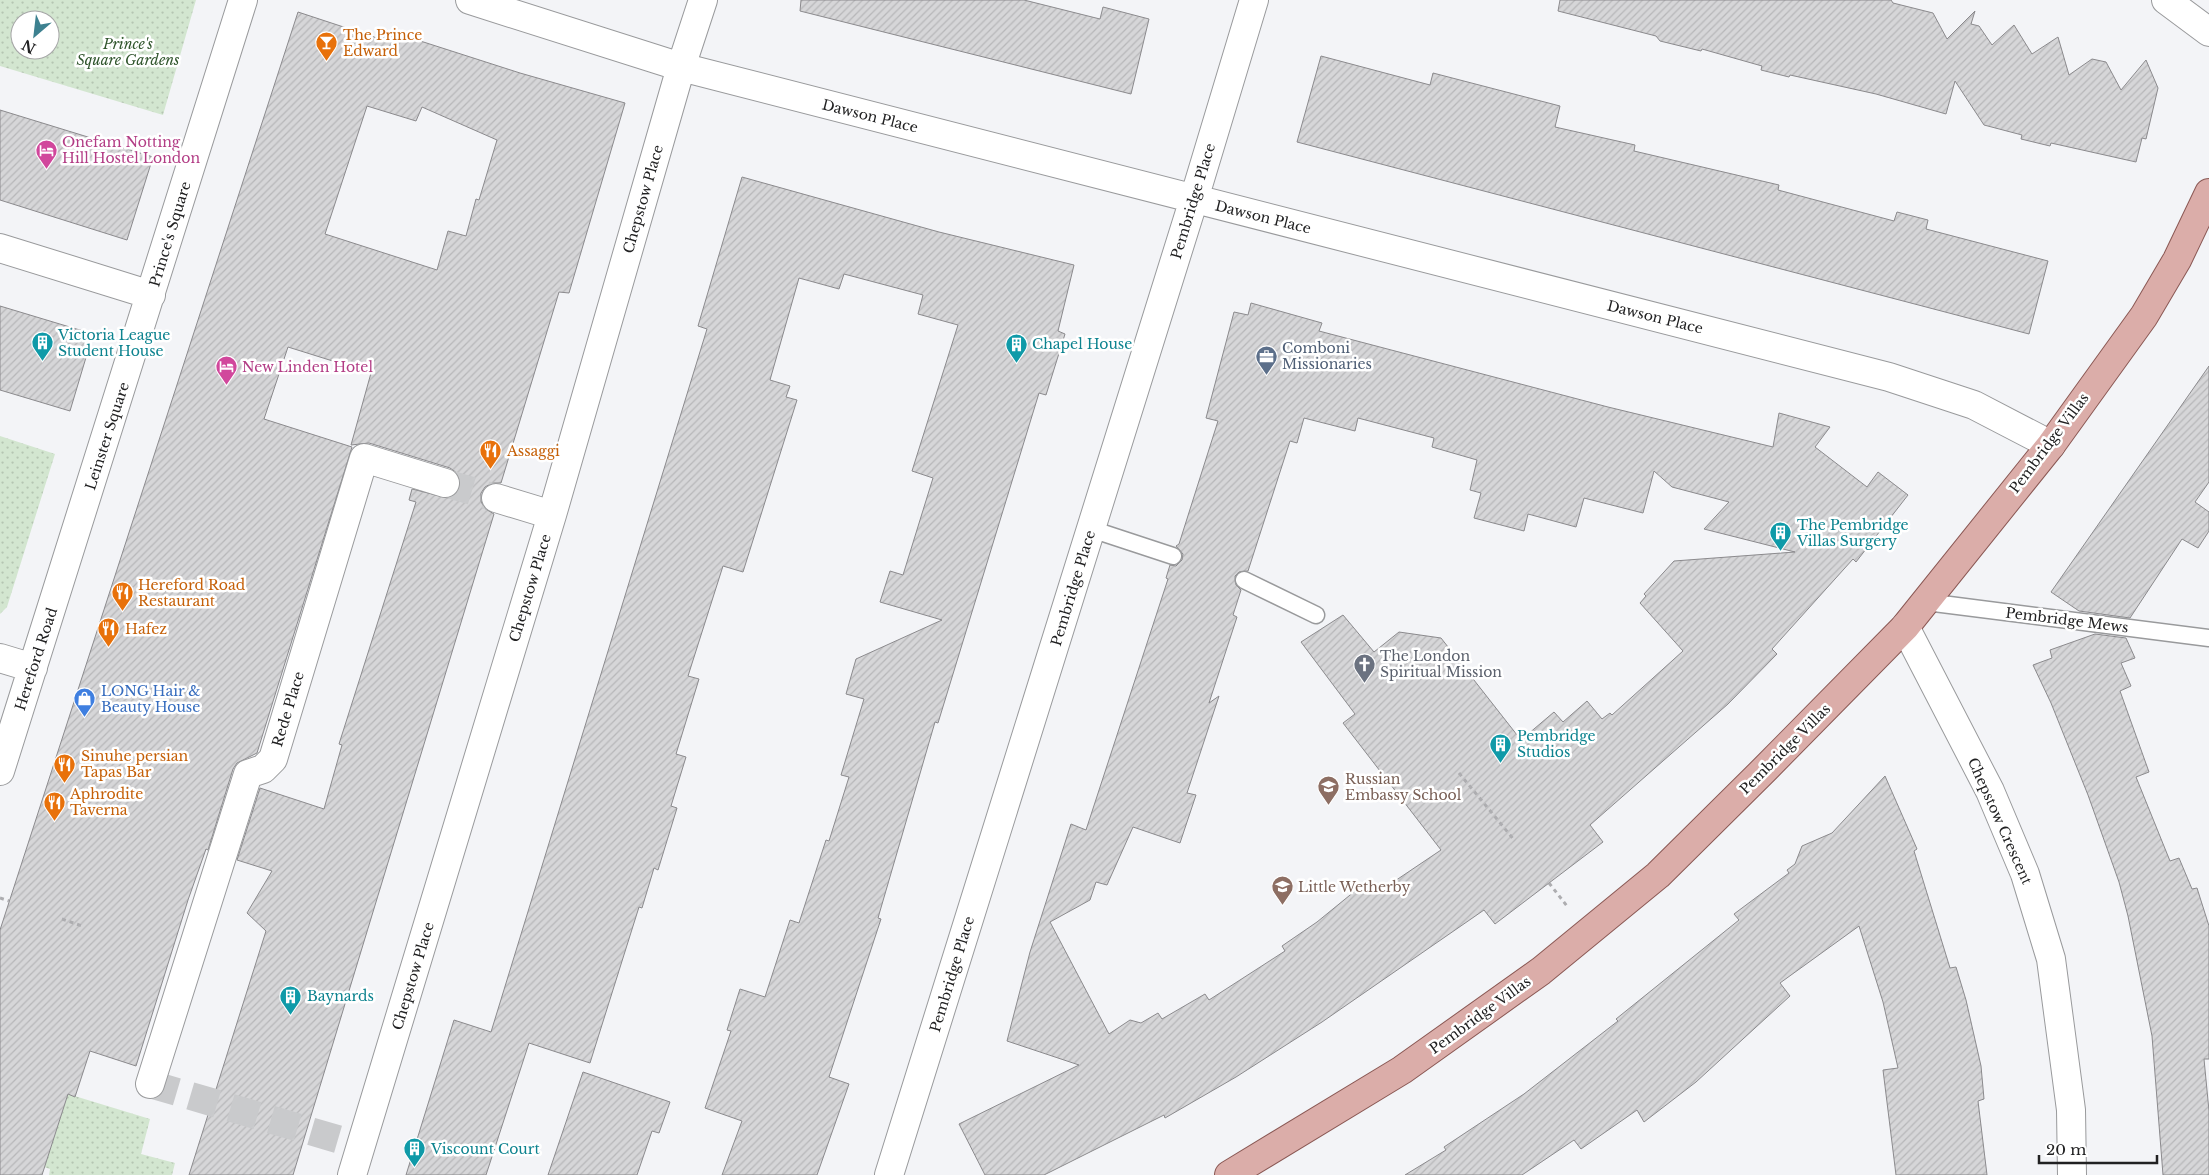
<svg xmlns="http://www.w3.org/2000/svg" width="2209" height="1175" font-family="'Libre Baskerville',serif">
<style>
.park{fill:url(#park-dots);fill-rule:evenodd}
.building{fill:url(#building-hatch);stroke:#8b8a8d;fill-rule:evenodd}
.lines{fill:none;stroke-linecap:round;stroke-linejoin:round}
.street-tunnel{stroke:#c9cacc;stroke-width:28;stroke-dasharray:28 14;stroke-linecap:butt}
.lane-casing{stroke:#999a9c;stroke-width:19}
.street-casing{stroke:#999a9c;stroke-width:30}
.primary-casing{stroke:#8a5854;stroke-width:30}
.path{stroke:#adadb0;stroke-width:3;stroke-dasharray:4 4;stroke-linecap:butt}
.lane{stroke:#fff;stroke-width:16}
.street{stroke:#fff;stroke-width:28}
.primary{stroke:#dbada9;stroke-width:28}
.labels{text-anchor:middle;dominant-baseline:central;stroke-width:5;stroke-linejoin:round;paint-order:stroke}
.food-label{font-size:14px;fill:#c56008;stroke:#fff;text-anchor:start}
.park-label{font-size:14px;font-style:italic;fill:#30552c;stroke:#fff}
.street-label{font-size:14px;fill:#212122;stroke:#fff}
.hotel-label{font-size:14px;fill:#b23c85;stroke:#fff;text-anchor:start}
.culture-label{font-size:14px;fill:#0d838f;stroke:#fff;text-anchor:start}
.service-label{font-size:14px;fill:#4e5e75;stroke:#fff;text-anchor:start}
.worship-label{font-size:14px;fill:#5b616d;stroke:#fff;text-anchor:start}
.shop-label{font-size:14px;fill:#366cbe;stroke:#fff;text-anchor:start}
.education-label{font-size:14px;fill:#785e54;stroke:#fff;text-anchor:start}
</style>
<defs>
<pattern id="park-dots" width="8" height="8" patternUnits="userSpaceOnUse" patternTransform="scale(1.25)"><rect width="8" height="8" fill="#d3e6d0"/><path d="M2 2h.1M6 6h.1" fill="none" stroke="#b5c5b2" stroke-width="1.8" stroke-linecap="round"/></pattern>
<pattern id="building-hatch" width="6" height="6" patternUnits="userSpaceOnUse" patternTransform="scale(1.25)"><rect width="6" height="6" fill="#d6d6d8"/><path d="M-1 1l2-2M0 6l6-6M5 7l2-2" fill="none" stroke="#b7b7b9"/></pattern>
</defs>
<rect width="100%" height="100%" fill="#f3f4f7"/>
<path class="park" d="M0,0H196L163,115L0,66ZM20,20H50V50H20Z
M0,436L55,454L7,607L0,614Z
M68,1094L150,1119L141,1154L175,1163L172,1175H49L50,1169L44,1167Z"/>
<path class="building" d="M801,0H1024L1100,19L1103,7L1149,19L1131,94L800,11Z
M1560,0H1891L1893,3L1933,13L1947,39L1975,11L1971,24L1979,26L1992,45L2014,25L2032,54L2058,37L2069,75L2092,59L2106,62L2121,90L2146,60L2158,88L2146,139L2142,138L2136,162L2051,143L2050,146L2021,139L2022,135L1984,125L1955,81L1946,114L1876,94L1790,75L1789,77L1761,70L1762,66L1702,49L1701,51L1660,41L1656,36L1558,11Z
M298,12L380,39L383,29L520,73L625,103L569,293L559,292L501,483H492L485,487L481,493V501L484,508L494,514L293,1175H189L266,931L247,913L272,871L237,860L260,788L324,809L342,745L339,744L416,502L409,500L412,489L448,498L456,494L460,487V480L457,473L450,468L369,443L351,445L371,373L288,347L264,419L352,447L257,753L237,763L233,769L208,850L206,849L188,900L136,1066L90,1051L75,1097L68,1094L42,1175H0V930ZM367,106L416,121L422,107L497,140L479,200L476,199L466,236L448,231L437,270L325,234Z
M1321,56L1430,85L1433,73L1560,106L1555,127L1635,145L1634,151L1779,185L1778,190L1894,221L1897,212L1928,220L1926,229L2048,261L2029,334L1297,142Z
M0,110L153,157L127,240L0,200Z
M742,177L939,232L1074,265L1058,331L1065,334L1046,395L1039,393L938,723L935,722L878,918L881,919L829,1077L849,1084L817,1175H722L742,1121L705,1108L731,1031L727,1030L740,989L765,997L790,920L799,923L826,840L829,841L849,777L841,775L864,699L846,694L856,659L942,620L880,602L890,571L903,575L933,478L912,471L958,325L918,314L923,295L844,274L839,289L799,278L770,380L790,386L786,397L797,400L743,572L723,566L688,676L699,679L676,754L686,757L671,806L677,808L658,870L654,868L642,908L639,907L590,1063L529,1043L486,1175H406L454,1020L491,1032L707,329L698,326Z
M1251,303L1322,323L1319,331L1608,407L1773,447L1779,413L1830,427L1815,447L1867,487L1878,472L1908,495L1856,562L1853,559L1772,649L1777,654L1728,704L1590,825L1603,842L1495,924L1484,910L1322,1022L1236,1077L1165,1118L1164,1115L1044,1175H985L959,1124L1079,1065L1007,1041L1030,952L1071,824L1086,830L1168,579L1166,578L1170,565L1176,566L1182,560L1183,554L1176,546L1179,544L1218,421L1206,418L1234,312L1248,315ZM1304,418L1355,431L1358,418L1434,438L1432,447L1477,460L1470,490L1481,493L1474,518L1524,531L1528,514L1576,527L1584,498L1643,513L1654,471L1672,487L1729,502L1704,529L1795,552L1674,561L1644,594L1646,596L1640,603L1683,651L1612,715L1610,713L1602,719L1587,701L1563,722L1554,712L1521,740L1441,638L1399,632L1374,652L1343,615L1301,642L1355,714L1343,723L1441,850L1377,893L1355,891L1317,922L1282,946L1285,951L1209,1000L1205,994L1162,1019L1158,1013L1141,1023L1130,1020L1109,1034L1050,922L1090,900L1096,882L1107,885L1133,827L1180,843L1196,795L1187,793L1219,696L1209,703L1237,617L1233,615L1241,590L1236,585L1235,576L1239,572L1248,571L1290,441L1297,443Z
M0,306L93,334L70,411L0,390Z
M2209,366V482L2195,502L2209,512V531L2198,548L2182,539L2130,618L2079,611L2051,592Z
M2095,634L2126,638L2135,658L2121,663L2131,686L2120,691L2149,772L2136,777L2170,861L2179,858L2192,889L2197,888L2209,926V1059H2204L2209,1111V1175H2163L2152,1036L2128,916L2119,882L2088,795L2051,703L2033,665L2052,658L2050,650Z
M1885,776L1917,849L1914,851L1950,968L1956,967L1966,1000L1981,1066L1984,1099L1978,1101L1987,1175H1896L1883,1070L1898,1068L1883,1002L1859,926L1780,983L1790,996L1696,1082L1644,1122L1637,1110L1581,1149L1574,1140L1522,1175H1405L1446,1150L1444,1147L1524,1094L1618,1021L1616,1019L1739,920L1734,914L1789,873L1787,870L1795,864L1802,846L1832,833Z
M583,1072L670,1102L659,1133L652,1131L637,1175H548Z"/>
<g class="lines">
<path class="street-tunnel" d="M445,483L496,498
M150,1084L361,1146"/>
<defs>
<path id="lane" d="M1091,529L1173,556
M1244,580L1316,615
M1926,602L2209,638"/>
<path id="street" d="M470,0L681,67L1889,377L1974,405L2051,445
M2166,0L2209,32
M0,248L151,295
M496,498L552,515
M1905,627L1990,791L2025,874L2051,959L2071,1110L2072,1175
M0,658L33,668
M0,771L243,0
M150,1084L248,774L263,769L273,759L364,458L445,483
M352,1175L552,515L681,67L703,0
M889,1175L1194,199L1254,0"/>
<path id="primary" d="M1229,1175L1402,1070L1541,971L1658,875L1765,769L1905,627L2051,445L2144,316L2177,260L2209,193"/>
</defs>
<use href="#lane" class="lane-casing"/>
<use href="#street" class="street-casing"/>
<use href="#primary" class="primary-casing"/>
<path class="path" d="M1459,773L1515,841
M1549,883L1567,906
M0,898L9,901
M62,919L82,926"/>
<use href="#lane" class="lane"/>
<use href="#street" class="street"/>
<use href="#primary" class="primary"/>
</g>
<defs>
<symbol id="bar-pin" viewBox="-11 -11 22 30"><path d="M0 17L-7.5 6A9.5 9.5 0 1 1 7.5 6Z" fill="#e8710a" stroke="#fff"/><path d="M-6-5H6L.8 .8V4.5H3.5V6h-7V4.5H-.8V.8Z" fill="#fff"/></symbol>
<symbol id="hotel-pin" viewBox="-11 -11 22 30"><path d="M0 17L-7.5 6A9.5 9.5 0 1 1 7.5 6Z" fill="#d1479c" stroke="#fff"/><path d="M-6-4.5h1.5V1H6V5H4.5V3h-9V5H-6ZM-4 0a1.8 1.8 0 1 1 3.6 0ZM.5 0V-2.5h3Q6-2.5 6 0Z" fill="#fff"/></symbol>
<symbol id="building-pin" viewBox="-11 -11 22 30"><path d="M0 17L-7.5 6A9.5 9.5 0 1 1 7.5 6Z" fill="#0f9aa8" stroke="#fff"/><path d="M-4-6H4V6H1V3H-1V6H-4ZM-2.5-4.3h1.7v1.8h-1.7ZM.8-4.3h1.7v1.8H.8ZM-2.5-1h1.7V.8h-1.7ZM.8-1h1.7V.8H.8Z" fill="#fff"/></symbol>
<symbol id="office-pin" viewBox="-11 -11 22 30"><path d="M0 17L-7.5 6A9.5 9.5 0 1 1 7.5 6Z" fill="#5c6f8a" stroke="#fff"/><path d="M-6-3h4V-5.5h4V-3h4V5H-6ZM-1-4.5V-3h2v-1.5ZM-6 0V1H6V0Z" fill="#fff"/></symbol>
<symbol id="restaurant-pin" viewBox="-11 -11 22 30"><path d="M0 17L-7.5 6A9.5 9.5 0 1 1 7.5 6Z" fill="#e8710a" stroke="#fff"/><path d="M-5-6h1v4h1v-4h1v4h1v-4h1v5L-1.5 .5V6h-2V.5L-5-1ZM5-6V6H3V1.5H1.5Q1.5-4 5-6Z" fill="#fff"/></symbol>
<symbol id="church-pin" viewBox="-11 -11 22 30"><path d="M0 17L-7.5 6A9.5 9.5 0 1 1 7.5 6Z" fill="#6b7280" stroke="#fff"/><path d="M-1.2-6h2.4v3.5h3.3v2.4h-3.3V6h-2.4V-.1h-3.3v-2.4h3.3Z" fill="#fff"/></symbol>
<symbol id="shop-pin" viewBox="-11 -11 22 30"><path d="M0 17L-7.5 6A9.5 9.5 0 1 1 7.5 6Z" fill="#3f7fe0" stroke="#fff"/><path d="M-5-2.5h2.3a2.7 3.5 0 0 1 5.4 0H5L5.5 6h-11ZM-1.5-2.5h3a1.5 2.3 0 0 0-3 0Z" fill="#fff"/></symbol>
<symbol id="school-pin" viewBox="-11 -11 22 30"><path d="M0 17L-7.5 6A9.5 9.5 0 1 1 7.5 6Z" fill="#8d6e63" stroke="#fff"/><path d="M0-5L7-2L0 1L-7-2ZM-4 1L0 2.5L4 1V4Q0 6-4 4Z" fill="#fff"/></symbol>
</defs>
<g fill-rule="evenodd">
<use href="#bar-pin" x="314" y="30" width="25" height="34"/>
<use href="#hotel-pin" x="34" y="138" width="25" height="34"/>
<use href="#building-pin" x="30" y="330" width="25" height="34"/>
<use href="#building-pin" x="1004" y="332" width="25" height="34"/>
<use href="#office-pin" x="1254" y="344" width="25" height="34"/>
<use href="#hotel-pin" x="214" y="354" width="25" height="34"/>
<use href="#restaurant-pin" x="478" y="438" width="25" height="34"/>
<use href="#building-pin" x="1768" y="520" width="25" height="34"/>
<use href="#restaurant-pin" x="110" y="580" width="25" height="34"/>
<use href="#restaurant-pin" x="96" y="616" width="25" height="34"/>
<use href="#church-pin" x="1352" y="652" width="25" height="34"/>
<use href="#shop-pin" x="72" y="686" width="25" height="34"/>
<use href="#building-pin" x="1488" y="732" width="25" height="34"/>
<use href="#restaurant-pin" x="52" y="752" width="25" height="34"/>
<use href="#school-pin" x="1316" y="774" width="25" height="34"/>
<use href="#restaurant-pin" x="42" y="790" width="25" height="34"/>
<use href="#school-pin" x="1270" y="874" width="25" height="34"/>
<use href="#building-pin" x="278" y="984" width="25" height="34"/>
<use href="#building-pin" x="402" y="1136" width="25" height="34"/>
</g>
<g class="labels">
<g class="food-label">
<text x="343" y="35">The Prince<tspan x="343" dy="16">Edward</tspan></text>
<text x="507" y="451">Assaggi</text>
<text x="138" y="585">Hereford Road<tspan x="138" dy="16">Restaurant</tspan></text>
<text x="125" y="629">Hafez</text>
<text x="81" y="756">Sinuhe persian<tspan x="81" dy="16">Tapas Bar</tspan></text>
<text x="70" y="794">Aphrodite<tspan x="70" dy="16">Taverna</tspan></text>
</g>
<g class="park-label">
<text x="128" y="44">Prince's<tspan x="128" dy="16">Square Gardens</tspan></text>
</g>
<g class="street-label">
<text transform="translate(870 116) rotate(14)">Dawson Place</text>
<text transform="translate(643 199) rotate(-74)">Chepstow Place</text>
<text transform="translate(1193 201) rotate(-73)">Pembridge Place</text>
<text transform="translate(1263 217) rotate(14)">Dawson Place</text>
<text transform="translate(170 234) rotate(-73)">Prince's Square</text>
<text transform="translate(1655 317) rotate(14)">Dawson Place</text>
<text transform="translate(107 436) rotate(-72)">Leinster Square</text>
<text transform="translate(2049 443) rotate(-53)">Pembridge Villas</text>
<text transform="translate(530 588) rotate(-73)">Chepstow Place</text>
<text transform="translate(1073 588) rotate(-73)">Pembridge Place</text>
<text transform="translate(2067 620) rotate(7)">Pembridge Mews</text>
<text transform="translate(36 659) rotate(-72)">Hereford Road</text>
<text transform="translate(288 709) rotate(-73)">Rede Place</text>
<text transform="translate(1785 749) rotate(-45)">Pembridge Villas</text>
<text transform="translate(2000 821) rotate(66)">Chepstow Crescent</text>
<text transform="translate(952 974) rotate(-73)">Pembridge Place</text>
<text transform="translate(413 976) rotate(-73)">Chepstow Place</text>
<text transform="translate(1480 1015) rotate(-36)">Pembridge Villas</text>
</g>
<g class="hotel-label">
<text x="62" y="142">Onefam Notting<tspan x="62" dy="16">Hill Hostel London</tspan></text>
<text x="242" y="367">New Linden Hotel</text>
</g>
<g class="culture-label">
<text x="58" y="335">Victoria League<tspan x="58" dy="16">Student House</tspan></text>
<text x="1032" y="344">Chapel House</text>
<text x="1797" y="525">The Pembridge<tspan x="1797" dy="16">Villas Surgery</tspan></text>
<text x="1517" y="736">Pembridge<tspan x="1517" dy="16">Studios</tspan></text>
<text x="307" y="996">Baynards</text>
<text x="431" y="1149">Viscount Court</text>
</g>
<g class="service-label">
<text x="1282" y="348">Comboni<tspan x="1282" dy="16">Missionaries</tspan></text>
</g>
<g class="worship-label">
<text x="1380" y="656">The London<tspan x="1380" dy="16">Spiritual Mission</tspan></text>
</g>
<g class="shop-label">
<text x="101" y="691">LONG Hair &amp;<tspan x="101" dy="16">Beauty House</tspan></text>
</g>
<g class="education-label">
<text x="1345" y="779">Russian<tspan x="1345" dy="16">Embassy School</tspan></text>
<text x="1298" y="887">Little Wetherby</text>
</g>
</g>
<g transform="translate(35 35) rotate(208)"><circle r="24" fill="#ffffff" stroke="#a6a6a7"/>
<path d="M0-4L9 19L0 12L-9 19Z" fill="#3d8190"/>
<text y="-8" font-size="14" font-weight="bold" text-anchor="middle" fill="#212122">N</text>
</g>
<path d="M2039 1155v8h118v-8" fill="none" stroke="#212122" stroke-width="2.5"/>
<text x="2046" y="1155" font-size="15" fill="#212122" stroke="#ffffff" stroke-width="4" paint-order="stroke">20 m</text>
</svg>
